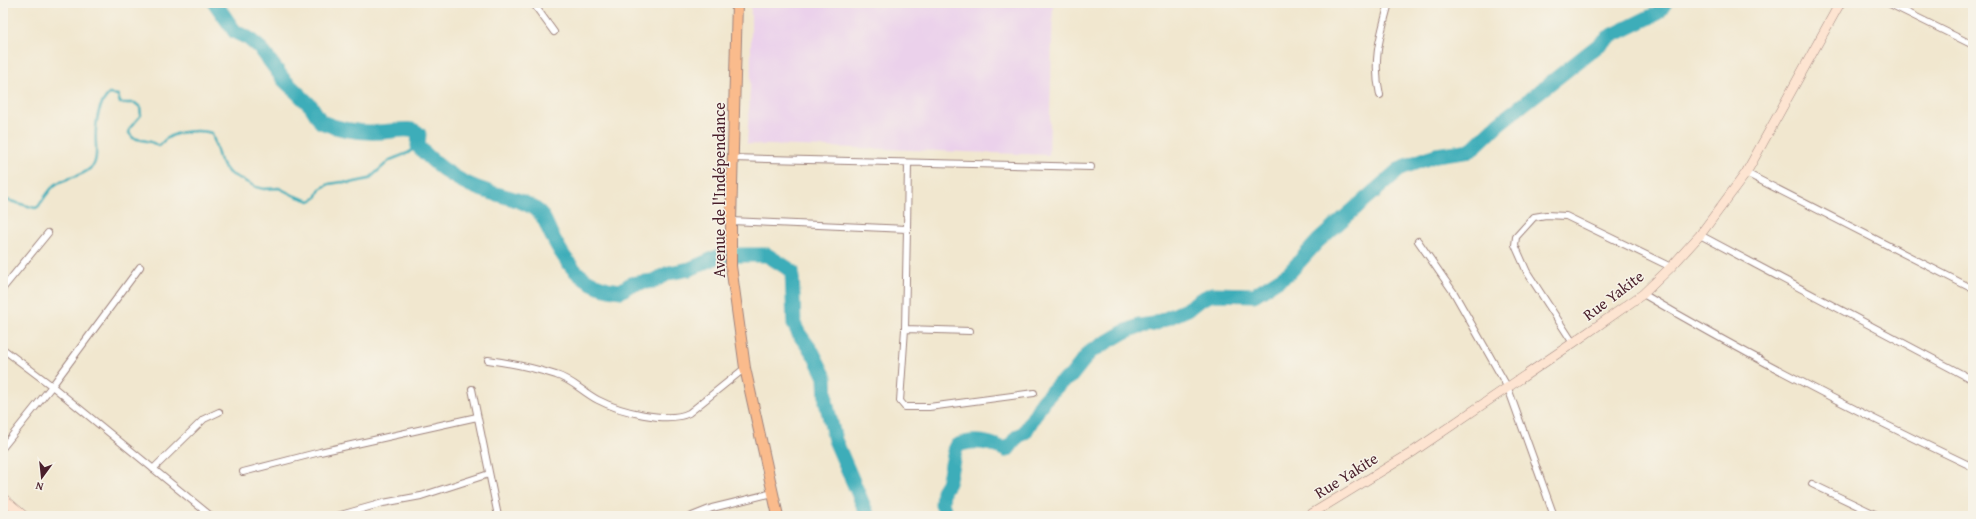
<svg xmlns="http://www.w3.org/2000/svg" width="1976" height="519" font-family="'Gentium Book Plus',serif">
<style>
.built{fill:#ebd1eb}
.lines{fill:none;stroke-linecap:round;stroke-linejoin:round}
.stream{stroke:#3dadb9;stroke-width:2.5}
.river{stroke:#3dadb9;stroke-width:15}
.street-casing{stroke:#9e837d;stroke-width:8}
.secondary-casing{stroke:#9e837d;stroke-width:10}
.primary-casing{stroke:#9e837d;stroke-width:12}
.street{stroke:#fff;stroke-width:6}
.secondary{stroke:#fde4d1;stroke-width:9}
.primary{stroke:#fabb8c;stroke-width:10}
.labels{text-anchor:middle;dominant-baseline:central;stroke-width:3;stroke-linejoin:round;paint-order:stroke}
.street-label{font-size:16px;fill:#4a1f2b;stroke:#f7f3e8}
</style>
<rect width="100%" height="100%" fill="#f7f3e8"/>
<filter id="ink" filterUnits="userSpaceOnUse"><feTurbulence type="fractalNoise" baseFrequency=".025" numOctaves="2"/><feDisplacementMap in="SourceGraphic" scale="8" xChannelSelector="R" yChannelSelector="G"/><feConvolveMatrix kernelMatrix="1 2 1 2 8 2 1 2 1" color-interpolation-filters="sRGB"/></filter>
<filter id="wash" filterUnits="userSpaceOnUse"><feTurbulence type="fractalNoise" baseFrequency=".012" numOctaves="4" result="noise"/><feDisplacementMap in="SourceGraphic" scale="16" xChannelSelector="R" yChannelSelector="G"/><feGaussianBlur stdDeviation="0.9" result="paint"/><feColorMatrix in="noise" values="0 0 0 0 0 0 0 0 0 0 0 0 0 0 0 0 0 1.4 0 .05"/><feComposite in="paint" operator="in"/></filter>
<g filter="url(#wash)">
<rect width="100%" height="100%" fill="#f1e7cf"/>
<path class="built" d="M751,3H1053L1049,155L747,144L751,71Z"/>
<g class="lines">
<path class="stream" d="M3,199L35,208L38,207C43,200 48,191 55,185C66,177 87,176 94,164C97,158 96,152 96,146C95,129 96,106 109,94L118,95L120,103H135L140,107L141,115L130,128L129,133L133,138L151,142L159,146C162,144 163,141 166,139C177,131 199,129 212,133L220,161L229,173L256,187L264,189L279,188L295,196L310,201L316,198L320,189L329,184L342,182L350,183L369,179L390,160L408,153L418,146"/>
<path class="river" d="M215,3L235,32L248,38L261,49L284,80L311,106L321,122C343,131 368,134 392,131C401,130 412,127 419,134L418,146C436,166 460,183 486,191C504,197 524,199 539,212C545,217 548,229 552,236C568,267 584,288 621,291L631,284L653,281L669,273L690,269L722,255H767L792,271L794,324L799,334L813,353L825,377L826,402L835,440L868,516
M948,516L942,505L943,491L948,483L956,446C973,438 990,442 1006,450L1008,449L1017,437L1025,432L1043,401L1060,383L1071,376L1090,352L1124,332L1139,326L1154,324L1188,309L1198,301L1212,294L1254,295L1289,273L1318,241L1401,168L1436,155L1471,150L1498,124L1609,37L1658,13L1665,3"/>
</g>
</g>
<g filter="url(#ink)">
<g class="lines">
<defs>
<path id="street" d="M533,3L554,32
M1888,3L1973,45
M1380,95C1372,61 1380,36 1389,3
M732,158L1091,167
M1746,173L1973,289
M731,221L907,229L905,329L900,401L905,407H929L1034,393
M907,229L908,163
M1700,235L1973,380
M1418,241L1454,293L1508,388L1554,516
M3,288L48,233
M1643,294C1750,357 1861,414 1973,467
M905,329L970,331
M1573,343L1527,272L1515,245L1516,237L1534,217L1546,215L1566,216L1671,267
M3,349L52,386L211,516
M488,360C510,363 534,368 556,375C571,379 584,393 598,400C619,411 667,424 689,413L745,368
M472,389L498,516
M3,447L52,386L140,267
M153,469L204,419L219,412
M243,472L320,452L477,417
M1812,484L1879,516
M337,516L383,503L421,496L489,474
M692,516L712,508L773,493
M1972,516L1973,514"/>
<path id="secondary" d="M3,498L24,516
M1308,516L1411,453L1573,343L1643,294L1671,267L1700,235L1746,173L1840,3"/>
<path id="primary" d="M737,3L731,221V266L745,368L778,516"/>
</defs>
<use href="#street" class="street-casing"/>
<use href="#secondary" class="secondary-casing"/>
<use href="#primary" class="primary-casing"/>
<use href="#street" class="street"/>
<use href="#secondary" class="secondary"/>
<use href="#primary" class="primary"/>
</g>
</g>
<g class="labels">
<g class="street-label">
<text transform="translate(719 190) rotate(-90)">Avenue de l'Indépendance</text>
<text transform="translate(1613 295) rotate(-37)">Rue Yakite</text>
<text transform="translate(1346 475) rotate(-32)">Rue Yakite</text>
</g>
</g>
<rect width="1976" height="519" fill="none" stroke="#f7f3e8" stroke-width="16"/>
<g transform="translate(42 477) rotate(195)" stroke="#f7f3e8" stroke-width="3" paint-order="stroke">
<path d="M0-3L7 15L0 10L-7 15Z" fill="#4a1f2b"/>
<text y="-6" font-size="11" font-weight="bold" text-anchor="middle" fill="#4a1f2b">N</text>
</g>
</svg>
